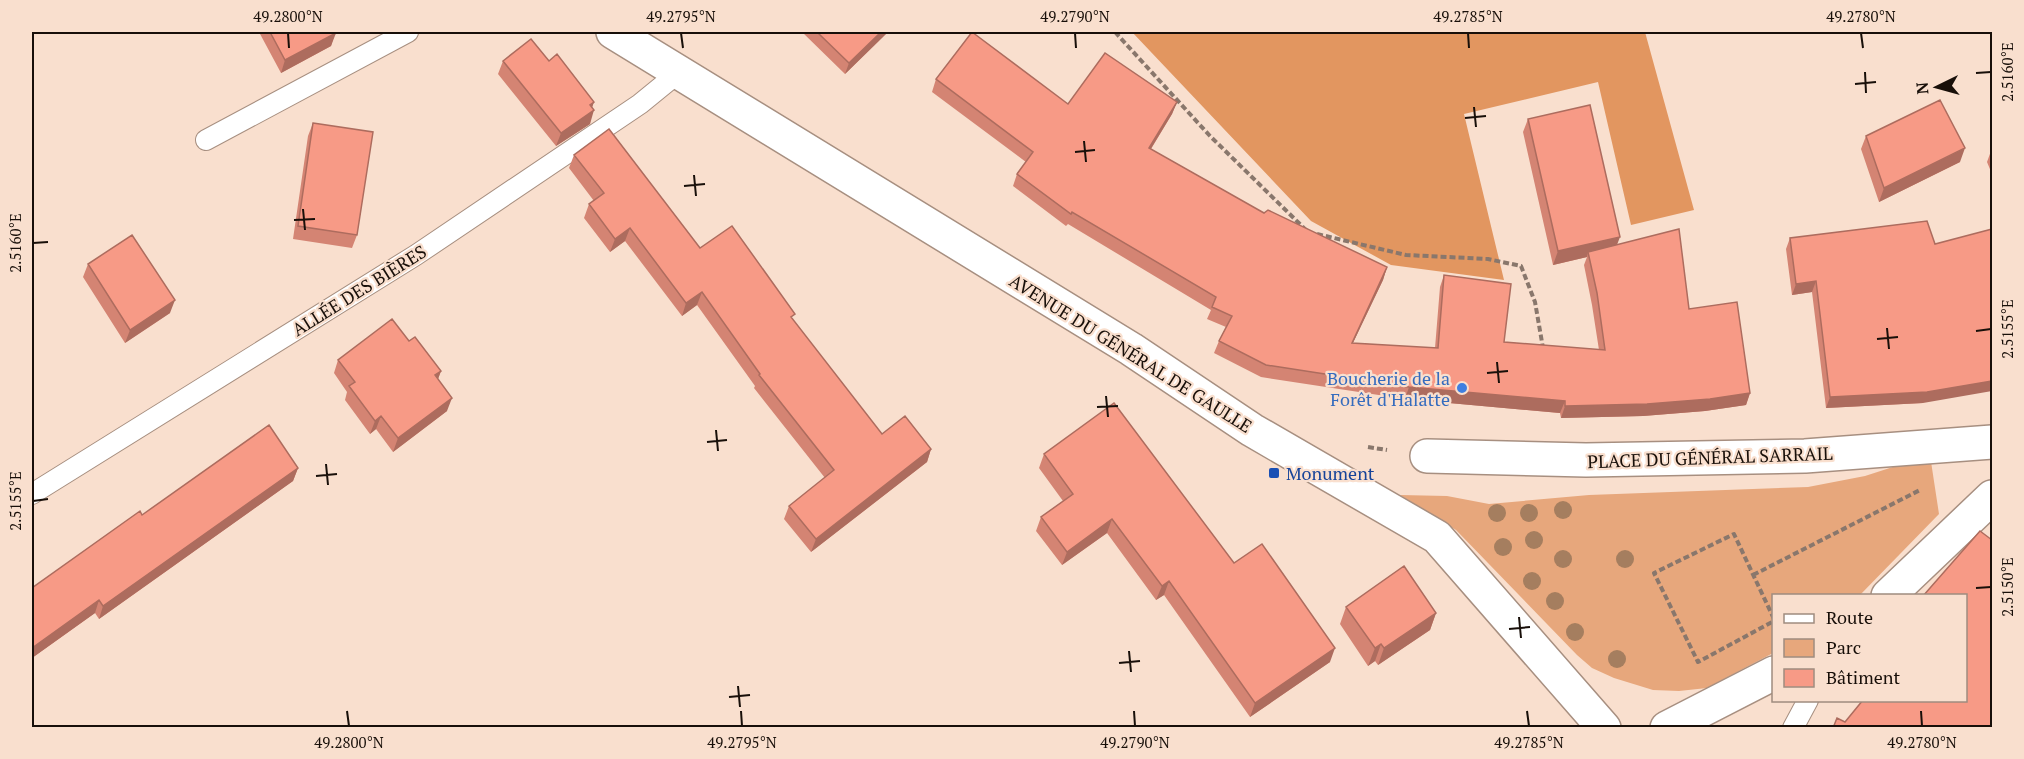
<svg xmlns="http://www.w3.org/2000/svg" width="2024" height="759" font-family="'PT Serif',serif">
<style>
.green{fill:#e7a77c}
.forest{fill:#e29660}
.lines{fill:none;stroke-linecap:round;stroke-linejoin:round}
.service-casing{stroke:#a78f80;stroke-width:22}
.minor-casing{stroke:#a78f80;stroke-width:36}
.tertiary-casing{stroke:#a78f80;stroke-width:36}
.path{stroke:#89776c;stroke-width:4;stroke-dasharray:6 3;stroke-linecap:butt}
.service{stroke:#fff;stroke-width:20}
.minor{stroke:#fff;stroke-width:33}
.tertiary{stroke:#fff;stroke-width:33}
.tree{fill:#a57e5f}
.wall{fill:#d48473}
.shaded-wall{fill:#ad6c5e}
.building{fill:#f79a86;stroke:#ad6c5e;stroke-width:1.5}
.ticks{fill:none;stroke:#180f09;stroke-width:2}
.shop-dot{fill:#3f7fe0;stroke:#f9dfce;stroke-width:2}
.transit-dot{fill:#1a4fb4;stroke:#f9dfce;stroke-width:2}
.labels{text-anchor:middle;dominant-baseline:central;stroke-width:4.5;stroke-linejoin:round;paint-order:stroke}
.street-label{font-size:18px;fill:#180f09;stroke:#f9dfce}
.shop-label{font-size:18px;fill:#366cbe;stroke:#f9dfce;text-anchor:end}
.transit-label{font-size:18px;fill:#164399;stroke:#f9dfce;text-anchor:start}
.neatline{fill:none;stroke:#180f09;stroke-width:2}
.ticks-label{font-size:15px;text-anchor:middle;fill:#180f09}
</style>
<rect width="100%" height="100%" fill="#f9dfce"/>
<path class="green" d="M1930,455L1939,514L1860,595L1774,596L1773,653L1707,688L1679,691L1653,690L1614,678L1592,668L1577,655L1456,530L1400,495L1447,496L1489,504L1589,495L1808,487L1865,476Z"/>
<path class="forest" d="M1132,32H1645L1694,210L1631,225L1598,82L1464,114L1504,280L1391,265L1311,221Z"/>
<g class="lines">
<defs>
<path id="service" d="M206,140L408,32
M32,494L416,255L640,104L678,73
M1793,728L1808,700"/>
<path id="minor" d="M613,32L1131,349L1252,430L1437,537L1604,728
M1427,456L1586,460L1805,456L1992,442"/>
<path id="tertiary" d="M1888,596L1992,497
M1667,728L1774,673"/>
</defs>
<use href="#service" class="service-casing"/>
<use href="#minor" class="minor-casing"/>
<use href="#tertiary" class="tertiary-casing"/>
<path class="path" d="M1115,32L1210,136L1307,231
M1317,234L1406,255L1488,259L1521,266L1535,302L1543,348
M1368,447L1387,450
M1753,575L1920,490
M1774,619L1734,534L1654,573L1698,662L1774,621"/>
<use href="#service" class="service"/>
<use href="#minor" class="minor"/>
<use href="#tertiary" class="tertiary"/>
</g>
<g class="tree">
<circle cx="1563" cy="510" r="9"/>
<circle cx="1497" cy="513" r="9"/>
<circle cx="1529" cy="513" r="9"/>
<circle cx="1534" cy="540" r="9"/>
<circle cx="1503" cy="547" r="9"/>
<circle cx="1563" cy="559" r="9"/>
<circle cx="1625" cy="559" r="9"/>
<circle cx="1532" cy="581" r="9"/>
<circle cx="1555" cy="601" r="9"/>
<circle cx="1575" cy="632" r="9"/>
<circle cx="1617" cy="659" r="9"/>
</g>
<path class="wall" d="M259,32H335L331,46L281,73Z
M802,32H888L845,74Z
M503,61H549L594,102L592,107L590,124L556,146L498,74Z
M936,79L1068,104L1177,102L1172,114L1151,149L1264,213L1387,267L1383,280L1353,343L1435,348L1440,287L1444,275L1504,342L1599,350L1592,305L1584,265L1587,257L1553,265L1523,132L1528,119L1617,245L1689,309L1750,393L1746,405L1705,411L1643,416L1561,418L1560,413L1405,399L1261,377L1214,353L1219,341L1226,327L1207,319L1211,310L1068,224L1066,226L1013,186L1017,174L1026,162L932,92Z
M313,123L357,235L352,248L293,239L308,136Z
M1866,136L1960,162L1879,202L1861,149Z
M1992,150V174L1987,162L1991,151Z
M574,155L700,248L793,320L882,434L931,449L927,462L811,552L784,519L789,506L825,478L754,388L755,386L697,305L682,316L625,241L610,252L584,218L589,204L594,201L569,168Z
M1790,238L1923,403L1826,408L1812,292L1792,295L1786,249Z
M88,264L170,313L125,343L83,277Z
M409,341L441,371L438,379L447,411L393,452L376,429L370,434L345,400L347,392L334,373L338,360Z
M1044,454L1234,563L1330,662L1250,717L1164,595L1156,600L1107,533L1062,565L1036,531L1041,517L1063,501L1039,468Z
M298,468L293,481L99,619L95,613L32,658L142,515Z
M1346,607L1436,613L1430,630L1378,665L1375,661L1368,666L1340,624Z"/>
<path class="shaded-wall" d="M881,32H888L845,74L849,63Z
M336,33L331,46L281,73L285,60Z
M594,102L590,113L594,110L590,124L556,146L561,133Z
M1177,102L1172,114L1144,160L1149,148Z
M1965,148L1960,162L1879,202L1884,188Z
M630,228L625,241L610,252L615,239Z
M1620,237L1615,250L1588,252L1587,257L1553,265L1558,251Z
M1387,267L1383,280L1347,355L1352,343Z
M1816,281L1812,292L1792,295L1796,284Z
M702,292L697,305L682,316L686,303Z
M175,300L170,313L125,343L130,330Z
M441,371L436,384L435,375Z
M1992,381V391L1923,403L1826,408L1830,397Z
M1409,387L1565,401L1560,413L1405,399Z
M1750,393L1746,405L1705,411L1643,416L1561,418L1565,406Z
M452,398L447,411L393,452L398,438Z
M381,416L376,429L370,434L375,421Z
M931,449L927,462L811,552L816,539Z
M298,468L293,481L99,619L103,606Z
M1112,519L1107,533L1062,565L1067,552Z
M1169,581L1164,595L1156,600L1162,586Z
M99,600L95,613L32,658V648Z
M1436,613L1430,630L1378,665L1384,648Z
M1381,644L1375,661L1368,666L1375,648Z
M1335,648L1330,662L1250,717L1255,703Z"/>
<path class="building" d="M270,32H335L336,33L285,60Z
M817,32H881L849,63Z
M972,32L1068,104L1105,53L1177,102L1149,148L1264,213L1268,210L1387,267L1352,343L1438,348L1444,275L1511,284L1504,342L1605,350L1597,293L1588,252L1679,229L1689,309L1737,302L1750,393L1710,399L1647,404L1565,406V401L1409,387L1266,365L1219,341L1232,316L1212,307L1216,297L1072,212L1071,214L1017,174L1033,152L936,79Z
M531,39L549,61L557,54L594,102L590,105L594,110L561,133L503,61Z
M1940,100L1965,148L1884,188L1866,136Z
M1590,105L1620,237L1558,251L1528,119Z
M313,123L373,132L357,235L298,226Z
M609,129L700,248L732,226L795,314L791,317L882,434L905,416L931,449L816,539L789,506L834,470L759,375L760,374L702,292L686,303L630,228L615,239L589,204L604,193L574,155Z
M1927,221L1935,244L1992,229V381L1927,392L1830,397L1816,281L1796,284L1790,238Z
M132,235L175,300L130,330L88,264Z
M392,319L409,341L415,337L441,371L435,375L452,398L398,438L381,416L375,421L349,386L355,382L338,360Z
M1114,403L1234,563L1262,544L1335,648L1255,703L1169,581L1162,586L1112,519L1067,552L1041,517L1073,494L1044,454Z
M269,425L298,468L103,606L99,600L32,648V588L140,511L142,515Z
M1980,531L1992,540V728H1833L1837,718L1845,722L1863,700H1965V596H1923Z
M1404,566L1436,613L1384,648L1381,644L1375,648L1346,607Z"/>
<path class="ticks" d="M288,33L289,48M681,33L683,48M1075,33L1076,48M1468,33L1469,48M1861,33L1863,48M1865,72L1866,93M1976,73L1991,72M1855,84L1876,82M1474,107L1476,127M1465,118L1486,116M1084,141L1086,162M1075,152L1095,150M694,175L696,196M684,186L705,184M303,209L305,230M294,220L315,219M33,243L48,242M1887,328L1889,349M1976,331L1991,329M1877,339L1898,337M1497,362L1499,383M1487,373L1508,371M1106,396L1108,417M1097,407L1118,406M716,430L718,451M707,442L727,440M326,464L328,485M316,476L337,474M33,501L48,499M1976,588L1991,587M1519,617L1521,638M1509,629L1530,627M1129,651L1131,672M1119,663L1140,661M738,686L740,707M729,697L750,695M347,711L349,726M741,711L742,726M1134,711L1135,726M1527,711L1529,726M1921,711L1922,726"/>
<circle class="shop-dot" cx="1462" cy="388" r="6"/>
<rect class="transit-dot" x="1268" y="467" width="12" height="12" rx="3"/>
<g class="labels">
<g class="street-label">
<text transform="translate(359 290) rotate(-32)">ALLÉE DES BIÈRES</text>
<text transform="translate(1131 353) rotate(32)">AVENUE DU GÉNÉRAL DE GAULLE</text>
<text transform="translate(1710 457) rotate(-2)">PLACE DU GÉNÉRAL SARRAIL</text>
</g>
<g class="shop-label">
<text x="1450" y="378">Boucherie de la<tspan x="1450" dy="21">Forêt d'Halatte</tspan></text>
</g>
<g class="transit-label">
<text x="1286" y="473">Monument</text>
</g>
</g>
<rect width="2024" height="759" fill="none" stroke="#f9dfce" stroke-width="66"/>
<rect x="1772" y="594" width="195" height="108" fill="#f9dfce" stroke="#9f8c7f" stroke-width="1.5"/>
<rect x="1784" y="614" width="30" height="9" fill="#ffffff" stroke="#9f8c7f" stroke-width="1.5"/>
<text x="1826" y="624" font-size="18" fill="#180f09">Route</text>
<rect x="1784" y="639" width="30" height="18" fill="#e7a77c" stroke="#9f8c7f" stroke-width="1.5"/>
<text x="1826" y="654" font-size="18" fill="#180f09">Parc</text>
<rect x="1784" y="669" width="30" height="18" fill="#f79a86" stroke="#9f8c7f" stroke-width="1.5"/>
<text x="1826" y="684" font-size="18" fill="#180f09">Bâtiment</text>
<g transform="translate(1937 87) rotate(265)" stroke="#f9dfce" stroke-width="4.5" paint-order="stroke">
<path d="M0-4.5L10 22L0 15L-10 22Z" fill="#180f09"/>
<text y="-9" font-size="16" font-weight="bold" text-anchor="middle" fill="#180f09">N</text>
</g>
<rect x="33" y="33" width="1958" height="693" class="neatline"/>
<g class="ticks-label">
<text x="288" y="22">49.2800°N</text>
<text x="681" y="22">49.2795°N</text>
<text x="1075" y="22">49.2790°N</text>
<text x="1468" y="22">49.2785°N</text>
<text x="1861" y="22">49.2780°N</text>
<text transform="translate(2008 72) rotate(-90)" y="5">2.5160°E</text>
<text transform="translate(16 243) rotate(-90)" y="5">2.5160°E</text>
<text transform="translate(2008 329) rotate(-90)" y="5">2.5155°E</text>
<text transform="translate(16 501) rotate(-90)" y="5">2.5155°E</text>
<text transform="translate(2008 587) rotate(-90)" y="5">2.5150°E</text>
<text x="349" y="748">49.2800°N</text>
<text x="742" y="748">49.2795°N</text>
<text x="1135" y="748">49.2790°N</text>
<text x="1529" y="748">49.2785°N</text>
<text x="1922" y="748">49.2780°N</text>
</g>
</svg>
